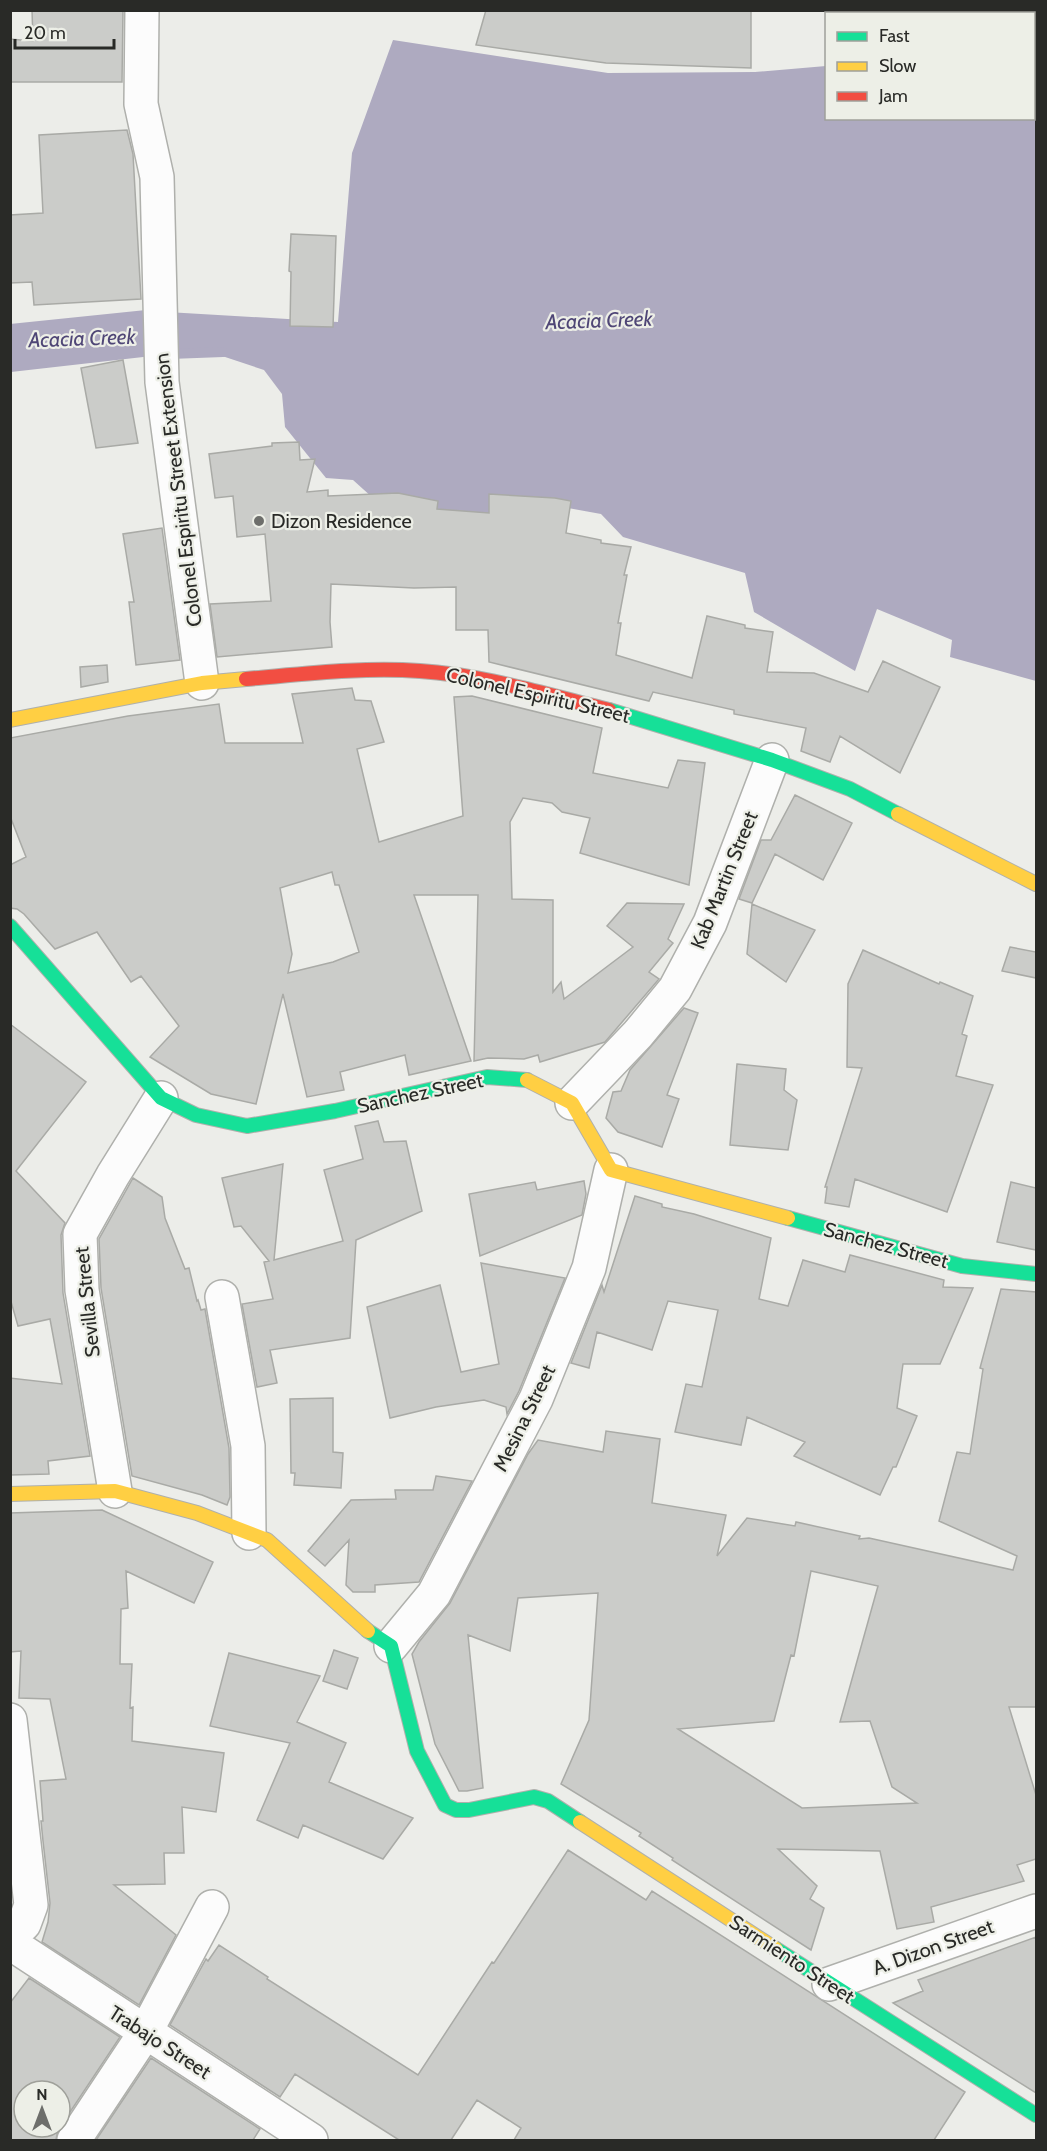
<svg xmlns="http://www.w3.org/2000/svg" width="1047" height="2151" font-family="Cabin,sans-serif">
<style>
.water{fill:#aeaac0}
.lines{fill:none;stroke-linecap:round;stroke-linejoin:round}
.stream{stroke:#aeaac0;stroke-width:10}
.building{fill:#cbccc9;stroke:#a9aaa6;stroke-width:1.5;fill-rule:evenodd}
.street-casing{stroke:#afb0ac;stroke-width:36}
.fast-casing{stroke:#afb0ac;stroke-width:16}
.slow-casing{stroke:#afb0ac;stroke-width:16}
.jam-casing{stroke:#afb0ac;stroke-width:16}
.street{stroke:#fcfcfc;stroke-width:33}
.fast{stroke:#16e098;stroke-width:14}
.slow{stroke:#ffcf43;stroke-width:14}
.jam{stroke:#f24e42;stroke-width:14}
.poi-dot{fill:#6d6e6b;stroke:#edefe7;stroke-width:2}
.labels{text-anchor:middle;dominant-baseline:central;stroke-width:4.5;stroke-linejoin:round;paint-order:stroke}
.street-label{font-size:20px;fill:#292a27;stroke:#edefe7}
.poi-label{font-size:20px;fill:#292a27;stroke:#edefe7;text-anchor:start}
.water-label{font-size:21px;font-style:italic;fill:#4f4676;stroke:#edefe7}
</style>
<rect width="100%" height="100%" fill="#ecede9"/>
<path class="water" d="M393,40L608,73L755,72L826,66V118H1034V47L1036,46V681L950,657L952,640L877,609L855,671L754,612L745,573L623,537L601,514L557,506L403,525L353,480L326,478L285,427L282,394L264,370L204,350L169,356L167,312L338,322L352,153Z
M146,310L152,356L11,372L10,324Z"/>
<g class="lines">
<path class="stream" d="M170,354L223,352"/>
</g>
<path class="building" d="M32,10H123L122,82H10V39L33,41Z
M486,10H751V68L606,63L476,45Z
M127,130L133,154L141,299L34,305L32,282L10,283V215L43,213L39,135Z
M291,234L336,236L333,327L290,326L291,272L289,271Z
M123,360L138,443L96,448L81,368Z
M299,442L300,460L315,459L307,492L328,490V496L398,493L438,501L437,509L489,513V494L555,498L571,501L566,533L601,540V543L631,547L624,575H627L618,623H621L616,655L692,678L707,616L745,625V628L773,632L767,672L814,673L868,692L883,661L940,687L900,773L840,736L830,762L801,751L806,728L734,714V710L653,692L649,701L489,662L488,630H456V587L414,588L331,584L330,622L332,647L217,657L210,604L271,601L265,534L237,537L233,496L215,498L209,454L272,446V443Z
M162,528L180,660L136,665L129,602H134L123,534Z
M107,665L108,682L81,687L80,667Z
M352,688L355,700L371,701L384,742L357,749L379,842L463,816L454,697L472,696L602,728L593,773L668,788L678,760L705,763L689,885L580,853L590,818L562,812L552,803L523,798L510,822L512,899L553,900V992L561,982L564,999L633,947L607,926L627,903L684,904L668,939L673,943L649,972L659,979L605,1042L540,1062L538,1055L524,1059L488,1058L474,1061L478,895H414L471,1061L409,1075L405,1055L340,1072L344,1090L307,1097L283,994L256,1104L211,1094L150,1057L179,1026L141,976L131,982L97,932L55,949L24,914L17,909L10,908V865L26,857L10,816V738L128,716L219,704L225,743H303L292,694ZM332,872L335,885H339L359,952L333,962L288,973L292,954L280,888Z
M795,795L852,823L823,880L775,854L752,903L739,899L761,840H771Z
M752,904L815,930L786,982L747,954Z
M1010,947L1036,952V978L1002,971Z
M863,950L939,984L940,982L973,996L962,1034L967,1036L956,1076L993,1085L947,1212L855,1179L849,1207L825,1203L827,1187H825L862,1068L847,1067L848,984Z
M684,1008L698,1013L667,1095L679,1099L662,1147L618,1132L606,1118L613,1092L621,1091L630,1070Z
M10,1024L86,1082L16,1171L65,1223L61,1235L63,1293L90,1456L48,1461L49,1474L10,1475V1378L62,1384L50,1319L18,1326L10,1298Z
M737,1064L786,1069L784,1090L797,1100L788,1150L730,1145Z
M378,1121L384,1142L406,1141L422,1211L356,1240L350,1338L270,1350L277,1383L257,1387L242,1304L273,1299L264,1262L269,1261L241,1226L234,1227L222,1178L283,1164L274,1260L343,1241L324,1170L363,1159L355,1126Z
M133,1178L162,1197L165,1218L185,1269L189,1268L197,1301L198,1300L201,1310L205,1309L229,1448L230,1497L227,1505L202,1495L132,1476L101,1288L99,1239Z
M584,1181L586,1194L582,1215L480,1256L469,1194L535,1182L537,1190Z
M1011,1182L1036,1188V1250L997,1242Z
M635,1196L662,1204V1207L694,1214L771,1238L759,1299L788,1306L803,1260L845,1272L850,1255L944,1280L943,1287L973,1288L940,1364H903L897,1408L917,1416L896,1467H893L880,1495L794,1456L805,1442L747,1417L741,1445L675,1432L686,1384L702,1387L718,1310L668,1301L652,1350L597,1332L589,1368L571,1363L602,1285L604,1292Z
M481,1263L565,1278L519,1391L507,1414L506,1407L484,1400L436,1407L390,1418L367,1307L440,1285L461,1372L499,1364Z
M1001,1289L1036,1292V1707H1009L1036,1795V1859L1017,1865L1024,1881L931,1907L934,1922L897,1929L880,1851L778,1849L817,1886L810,1899L824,1908L811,1950L672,1860L673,1858L639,1836L641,1833L561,1784L589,1720L598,1593L518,1598L510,1651L468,1635L483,1788L467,1791H459L435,1744L412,1654L419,1642L450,1603L528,1454L538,1440L603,1452L606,1431L660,1439L652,1503L726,1515L717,1556L747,1518L795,1526L796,1522L860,1536L859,1539L869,1538L1013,1570L1017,1556L939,1521L957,1452L970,1454L983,1369L980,1368ZM811,1571L878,1586L840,1722L870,1721L892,1787L917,1803L802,1808L678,1729L774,1721L791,1655L794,1656Z
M333,1398V1452L343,1453L341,1488L294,1485L295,1473H291L290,1399Z
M436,1476L472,1481L419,1582L375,1585V1592H353L346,1585L349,1540L325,1566L308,1551L351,1500L396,1499L395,1490H433Z
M102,1510L213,1562L194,1603L126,1571L128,1608L121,1609L120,1664H132L130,1708L133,1707L132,1741L224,1753L216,1812L182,1807L184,1853H164L165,1884L114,1885L176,1935L139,2005L42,1942L48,1922L50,1903L43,1841L41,1821H43L40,1781L66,1779L50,1699L19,1698L21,1651L10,1652V1513Z
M334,1650L358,1658L347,1689L323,1681Z
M229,1653L320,1676L297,1722L346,1743L329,1782L413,1818L383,1859L303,1825L298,1838L257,1820L290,1743L210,1726Z
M568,1850L646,1900L652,1891L965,2092L934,2140H514L521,2128L477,2100L451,2140H399L295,2074L280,2097L170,2025L206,1959L208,1961L219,1945L268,1977L267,1979L418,2075L492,1962L494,1963Z
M1036,1937V2093L893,2003L923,1991L918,1980Z
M29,1978L120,2037L58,2130L56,2140H10V2003ZM24,2091H60V2127H24Z
M151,2058L260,2129L253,2140H96Z"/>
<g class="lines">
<defs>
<path id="street" d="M142,10L141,104L157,177L162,382L202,683
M572,1103L638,1034L675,989L710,923L772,760
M222,1297L248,1446L249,1533
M115,1491L82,1290L80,1234L113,1175L161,1098
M391,1646L434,1594L536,1399L589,1268L611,1170
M10,1720L31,1905L24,1924L10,1937
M10,1943L311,2140
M829,1984L1036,1911
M74,2140L145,2033L212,1907"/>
<path id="fast" d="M609,710L772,760L850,789L898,814
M10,926L161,1098L196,1115L247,1126L335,1111L487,1077L527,1080
M788,1218L962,1266L1036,1274
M368,1631L391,1646L417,1751L445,1805L456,1810H469L534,1797L548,1801L580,1822
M776,1949L1036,2115"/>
<path id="slow" d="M10,720L202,683L246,679
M898,814L1036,884
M527,1080L572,1103L611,1170L788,1218
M10,1494L115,1491L197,1513L267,1540L368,1631
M580,1822L776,1949"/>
<path id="jam" d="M246,679C305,674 362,667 420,671C484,675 547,695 609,710"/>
</defs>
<use href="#street" class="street-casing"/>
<use href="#fast" class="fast-casing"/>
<use href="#slow" class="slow-casing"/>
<use href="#jam" class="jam-casing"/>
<use href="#street" class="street"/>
<use href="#fast" class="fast"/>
<use href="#slow" class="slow"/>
<use href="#jam" class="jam"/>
</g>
<circle class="poi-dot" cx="259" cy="521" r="6"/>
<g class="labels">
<g class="street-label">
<text transform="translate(178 490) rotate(-97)">Colonel Espiritu Street Extension</text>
<text transform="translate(538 695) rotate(13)">Colonel Espiritu Street</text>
<text transform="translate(724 880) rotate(-68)">Kab Martin Street</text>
<text transform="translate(420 1093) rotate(-12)">Sanchez Street</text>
<text transform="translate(886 1245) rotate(15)">Sanchez Street</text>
<text transform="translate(87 1302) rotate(-96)">Sevilla Street</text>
<text transform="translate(524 1418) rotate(-64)">Mesina Street</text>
<text transform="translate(933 1947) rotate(-20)">A. Dizon Street</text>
<text transform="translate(792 1959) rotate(33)">Sarmiento Street</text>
<text transform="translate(160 2042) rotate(33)">Trabajo Street</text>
</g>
<g class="poi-label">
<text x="271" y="521">Dizon Residence</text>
</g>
<g class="water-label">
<text transform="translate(599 320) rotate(-2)">Acacia Creek</text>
<text transform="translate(82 338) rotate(-2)">Acacia Creek</text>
</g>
</g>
<rect width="1047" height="2151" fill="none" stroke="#292a27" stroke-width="24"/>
<rect x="825" y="12" width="210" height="108" fill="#edefe7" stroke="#9fa09a" stroke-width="1.5"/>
<rect x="837" y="32" width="30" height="9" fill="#16e098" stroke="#9fa09a" stroke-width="1.5"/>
<text x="879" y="42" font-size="18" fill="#292a27">Fast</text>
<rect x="837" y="62" width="30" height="9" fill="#ffcf43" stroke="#9fa09a" stroke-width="1.5"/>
<text x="879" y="72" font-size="18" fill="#292a27">Slow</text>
<rect x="837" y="92" width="30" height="9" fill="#f24e42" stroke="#9fa09a" stroke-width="1.5"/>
<text x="879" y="102" font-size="18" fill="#292a27">Jam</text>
<g transform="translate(42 2109)"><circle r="28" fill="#edefe7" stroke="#9fa09a" stroke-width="1.5"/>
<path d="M0-4.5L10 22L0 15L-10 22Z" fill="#6d6e6b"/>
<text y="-9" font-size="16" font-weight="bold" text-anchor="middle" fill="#292a27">N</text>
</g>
<path d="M15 39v9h99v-9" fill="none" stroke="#292a27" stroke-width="3"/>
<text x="24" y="39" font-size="18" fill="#292a27" stroke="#edefe7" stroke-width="4.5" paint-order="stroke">20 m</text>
</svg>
